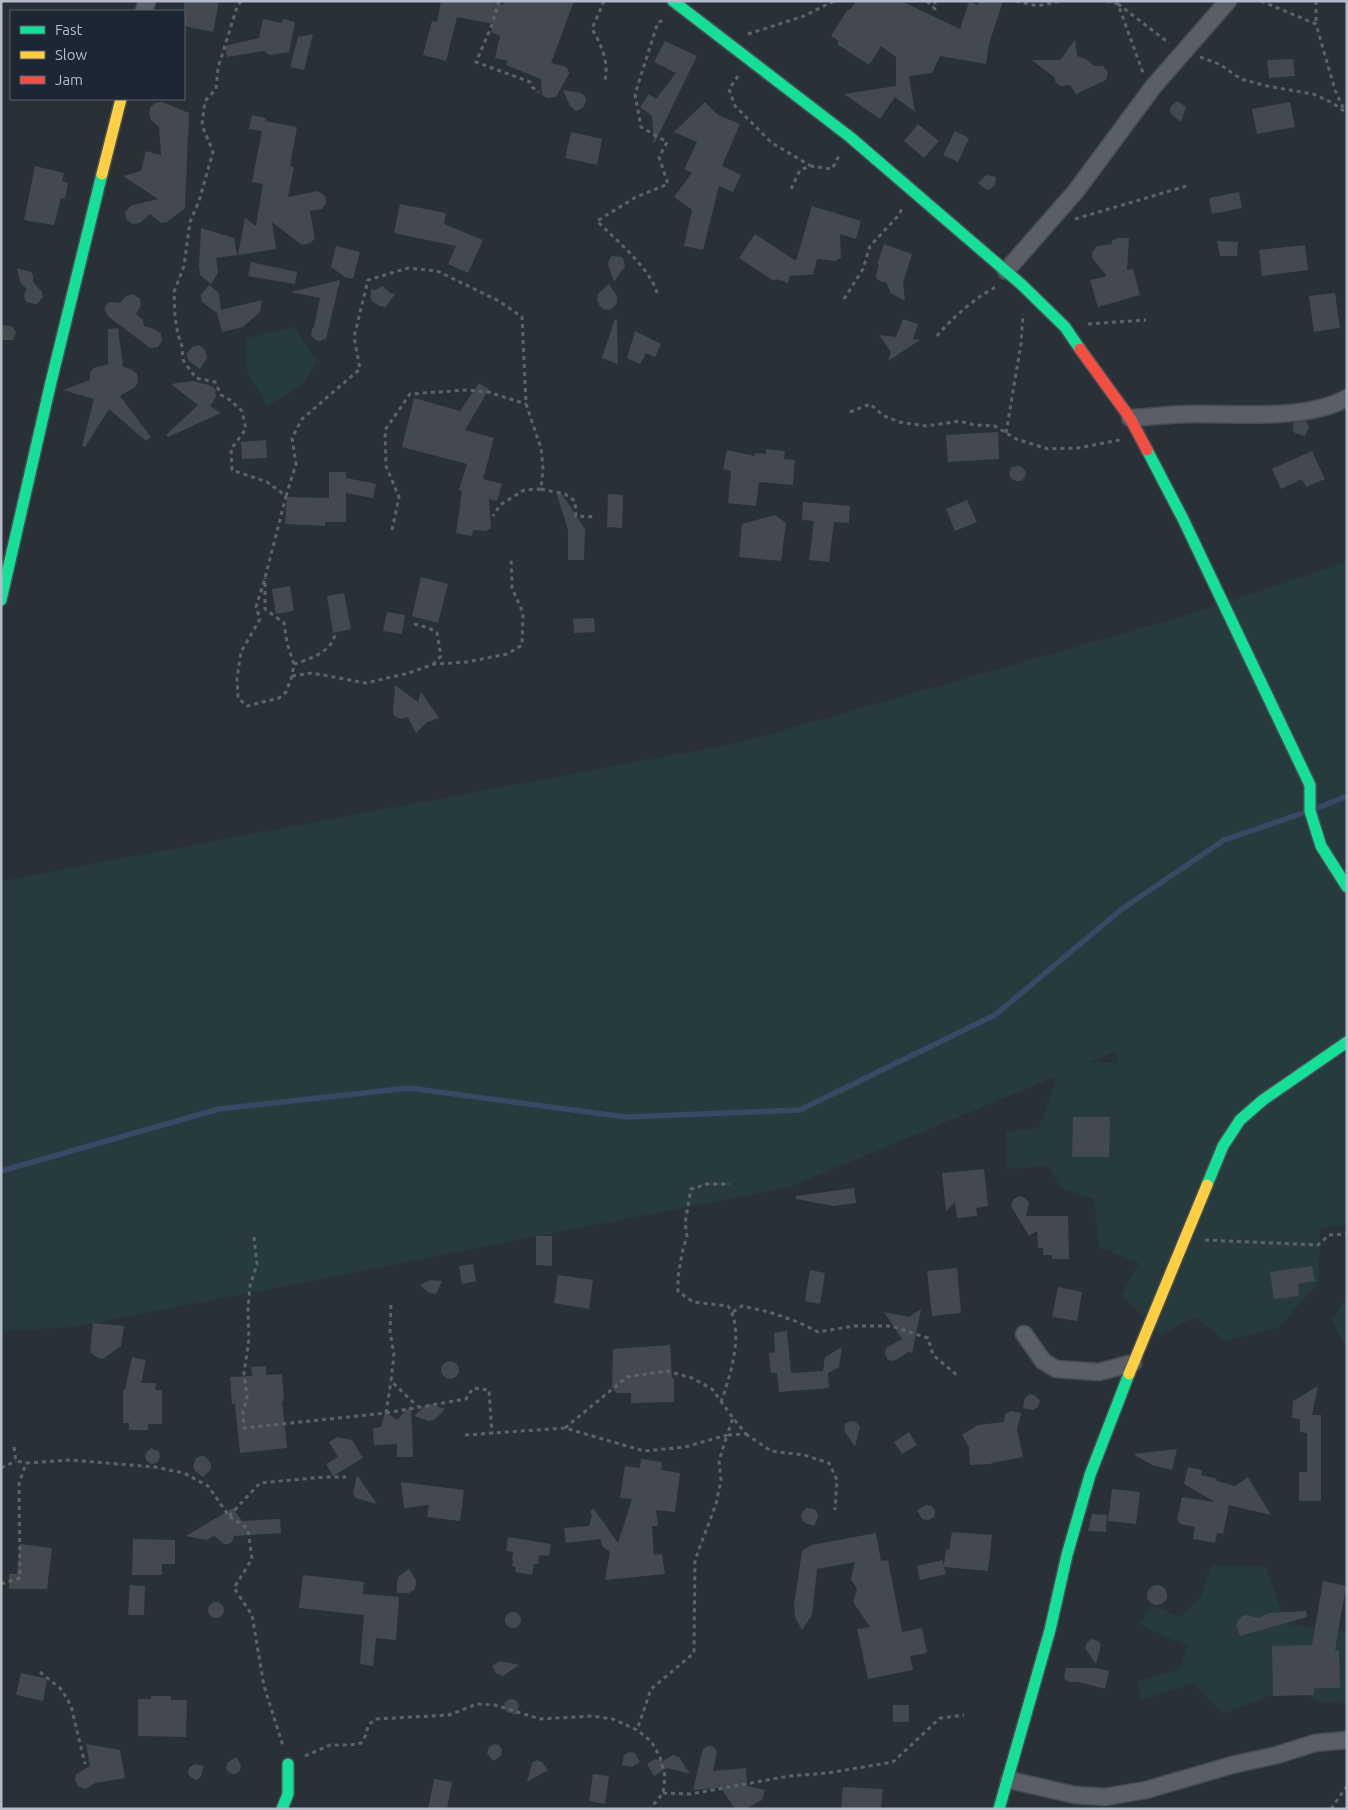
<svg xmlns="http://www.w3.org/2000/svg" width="1348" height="1810" font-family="Ubuntu,sans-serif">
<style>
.green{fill:#273a3e;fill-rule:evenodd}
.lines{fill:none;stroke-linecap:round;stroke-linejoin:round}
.stream{stroke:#384963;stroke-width:5.5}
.building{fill:#444950}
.street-casing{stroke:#484c53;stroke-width:19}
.fast-casing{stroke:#484c53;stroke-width:14}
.slow-casing{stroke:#484c53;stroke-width:14}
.jam-casing{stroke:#484c53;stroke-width:14}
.path{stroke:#5d636a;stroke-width:3;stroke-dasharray:4 4;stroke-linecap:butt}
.street{stroke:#5a5e66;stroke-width:16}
.fast{stroke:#16e098;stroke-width:11}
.slow{stroke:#ffcf43;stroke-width:11}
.jam{stroke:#f24e42;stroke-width:11}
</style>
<rect width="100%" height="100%" fill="#2a3038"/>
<path class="green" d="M294,327L317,360L304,384L267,406L246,369V338Z
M1347,562V1225L1320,1228L1319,1281L1279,1328L1226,1341L1195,1317L1161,1335L1121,1295L1139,1263L1099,1247L1094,1199L1060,1188L1050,1166L1006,1169V1132L1039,1128L1057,1076L789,1187L75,1327L1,1331V881L742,742L1178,618ZM1115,1052L1118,1063H1090V1062Z
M1347,1297V1350L1332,1321Z
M1211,1565L1265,1567L1287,1624L1347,1632V1704L1315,1701L1299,1684L1223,1714L1194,1683L1142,1700L1137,1682L1180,1669L1187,1646L1139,1624L1151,1605L1180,1617L1201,1596Z"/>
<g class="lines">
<path class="stream" d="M1315,809L1347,796
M1,1171L219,1109L409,1088L626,1117L800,1110L995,1015L1122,909L1224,840L1306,812"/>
</g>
<path class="building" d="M184,1H219L213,32L184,26Z
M441,1H485L503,5L505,1H574L551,63L564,66L568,69V72H570L556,97L547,98L542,95L541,79L506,65L508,61L495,58L500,36L491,32L494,24L457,17L446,61L423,55L432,21L437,22Z
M856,1H901L960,29L969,2L978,5L980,1H1003L989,44L986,64L940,56L932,73L909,76L915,112L895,97L880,119L844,94L896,86V57L881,46L869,65L837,44L839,41L831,36L848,9L850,10Z
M263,19L282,23L283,19L295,22L289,52L269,55L264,51L227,57L225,46L259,38Z
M313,34L304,70L290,67L298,37Z
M1075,40L1077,56L1087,60L1094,66H1103L1108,72L1106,80L1076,94L1070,85L1061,86L1056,83L1054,77L1032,60H1060Z
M665,41L697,56L654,144L652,116L640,107L649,94L656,99L676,73L654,62Z
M1293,59L1295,76L1269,78L1267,60Z
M563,90L581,93L585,96L586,100L583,108L576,111L570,106Z
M1177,101L1186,107L1181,122L1171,114L1170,110L1171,106Z
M162,102L189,113L185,208L167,222L161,223L150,214L140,223L132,224L126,219L125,212L130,206L158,199L123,176L141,171L146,151L161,155L159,127L151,120L149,114L150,108L155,103Z
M705,102L718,115L740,124L722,166L741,175L733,192L719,186L703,250L684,246L692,210L674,197L692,173L684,169L697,142L674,132Z
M1290,102L1295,127L1257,134L1252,109Z
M252,115L266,118L265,121L297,127L290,166L294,167L288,197L318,191L325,196L326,203L322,209L310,211L315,239L310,243L302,245L272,222L276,249L238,255L245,218L256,226L263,184L252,182L262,131L249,129Z
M918,124L939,141L924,158L904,141Z
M955,131L969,138L958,162L943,155Z
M571,132L602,139L597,165L565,158Z
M35,166L64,173L62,181L68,183L65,199L61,198L54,225L24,220Z
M987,175L996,177L995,185L989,190L985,189L978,183L984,177Z
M1239,192L1242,208L1212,214L1209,198Z
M400,204L446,213L444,224L483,240L468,273L448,264L456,246L394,233Z
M812,206L861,221L856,239L840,234L841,258L835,261L817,259L814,271L812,272L816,274L790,276L788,283L776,279L774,281L739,258L755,234L796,261Z
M201,228L234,238L237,255L216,258L218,273L211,284L200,275L199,265Z
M1118,238H1129L1127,270L1133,269L1140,295L1098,307L1090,280L1107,276L1092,258V253L1097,246L1111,244L1113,240Z
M1217,241L1238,242L1237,256H1220Z
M884,244L912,254L903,282L905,301L891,293L886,282H881L877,279L876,275L879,264H877Z
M1305,245L1308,270L1262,276L1259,250Z
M336,246L360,252L353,279L345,277L331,267Z
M612,256L622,257L624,261L625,266L614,282L608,264L609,260Z
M251,262L297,272L295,284L248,276Z
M17,268L31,272L33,275V282L42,292L43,297L37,304L28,303L25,300L24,295L27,289L20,282Z
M340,280L326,339L320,341L315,340L311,335L312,329L314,327L320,298L291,292Z
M609,284L617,296V302L614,307L609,310L603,309L599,305L597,300L598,294Z
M209,285L219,293L221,310L262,300L260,312L243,327L222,332L217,313L202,302L201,295Z
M383,286L390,293L395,294L385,308L382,306H379L372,301L370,296L371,294V289L375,290Z
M1335,293L1340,328L1314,332L1309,296Z
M133,294L140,299L141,306L136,314L143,320L144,326L154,329L161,333L162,341L158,347L150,348L109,317L104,309L109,302L120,303L126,296Z
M615,319L617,320L618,364L602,358Z
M903,319L918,324L913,339L920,340L888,361L891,352L879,335L896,337Z
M1,325L11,326L14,329L16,333L13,340H1Z
M118,328L123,367L131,369L137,374L138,382L135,387L120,396L151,437L146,441L109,409L85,447L82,446L94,399L63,390L90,380V372L94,368L108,364V329Z
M635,331L661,344L655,357L646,353L640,364L627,358Z
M199,345L205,350L207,358L200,369L188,360L187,353L192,347Z
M192,381L209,385L215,389L216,397L210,406L221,413L168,437L166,435L198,405L171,384Z
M479,383L489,389L465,430L494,438L483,479L502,484L497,501L489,499L491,528L485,531L473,530L472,536L456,533L462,491L459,490L467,464L402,447L414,398L460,411Z
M1306,421L1309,427L1305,436L1295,433L1293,430V423Z
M998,432L999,459L948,462L946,435Z
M266,440L267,458L242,459L241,442Z
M766,449L785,451L784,459L795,460L793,485L759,482L756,506L728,503L731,471L723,469L727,450L755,456V453L766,454Z
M1312,451L1325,479L1306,487L1302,479L1281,489L1272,469Z
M1019,466L1023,468L1026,472L1025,477L1021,481H1016L1012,479L1009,475L1011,467Z
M329,472H346V478L376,484L373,498L346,493V522H325V526L285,524L287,497L329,498Z
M561,493L585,529L584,560H568V530L557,495Z
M608,494L623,495L622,528L607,527Z
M967,500L977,522L955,531L946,509Z
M803,502L850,506L849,523L834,522L829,562L809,560L814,521L802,520Z
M775,515L786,523L781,561L739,557L742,524Z
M421,577L448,584L438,623L412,616Z
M290,586L294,611L276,614L272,589Z
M344,593L351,629L333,633L327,596Z
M387,612L405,615L402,634L383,631Z
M594,618L595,632L574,633L573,619Z
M395,685L418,702L421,692L439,718L427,722L416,733L408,717L401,719L396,717L393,714Z
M1073,1117H1110L1109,1157H1072Z
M984,1169L988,1206L976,1208L977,1216L957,1218L955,1202L946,1211L942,1173Z
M854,1188L856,1203L833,1206L796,1199V1196Z
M1019,1196L1025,1198L1029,1203L1026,1216H1068L1069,1259H1052V1255H1043V1248H1038L1037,1231L1029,1236L1011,1206L1013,1200Z
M536,1236H552V1266L536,1265Z
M473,1264L476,1281L462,1284L459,1266Z
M1312,1266L1315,1281L1298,1284L1299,1296L1274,1299L1270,1272Z
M957,1268L961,1313L932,1316L927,1271Z
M810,1270L825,1273L820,1304L805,1301Z
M558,1275L593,1280L589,1309L554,1303Z
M430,1280L442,1281L436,1294L429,1293L420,1285Z
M1058,1287L1082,1292L1077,1321L1052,1317Z
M921,1309L912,1354L910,1351L894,1361L888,1360L885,1354L886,1348L902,1339L884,1312L909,1317Z
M93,1323L124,1326L121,1346L103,1359L98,1358L90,1352Z
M787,1331L791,1373L823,1371L825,1357L842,1347L839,1367L828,1373L829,1388L779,1392L777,1373H771L769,1353L775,1352L774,1333Z
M670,1345L672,1378H674V1402L631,1403V1393H617L614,1390L612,1387L613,1349Z
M132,1357L146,1360L141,1383H156L155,1390H162V1424H148V1430H129V1423H123V1390H125Z
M441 1370a9 9 0 1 1 18 0a9 9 0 1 1-18 0Z
M266,1366V1375L282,1374L284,1401H282L287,1448L240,1453L235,1404H232L230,1377L252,1376L251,1367Z
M1318,1386L1312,1415H1321V1501H1299V1472H1307V1433L1300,1432V1419L1292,1418L1293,1401Z
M1030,1394L1036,1396L1040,1401L1038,1407L1033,1410L1023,1408L1025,1398Z
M430,1404L445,1409L434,1420L429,1421L414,1416L426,1405Z
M411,1405L413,1457H397V1444L374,1445L373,1428L381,1427L385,1412L397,1420Z
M1011,1411L1021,1413L1017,1429L1023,1457L991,1463V1464L970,1465L969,1447L962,1435L978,1425L1004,1422L1005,1414Z
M850,1421L856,1422L860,1427L855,1447L844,1430L845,1424Z
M909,1432L917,1445L902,1454L894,1442Z
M337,1437L352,1440L363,1458L333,1476L326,1464L338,1457L329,1442Z
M151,1448L158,1451L160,1455L159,1460L156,1463L151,1464L147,1461L145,1457L146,1453Z
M1177,1449L1172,1470L1152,1465L1133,1454Z
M201,1456L206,1457L211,1464V1469L203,1477L195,1471L193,1466L196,1458Z
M641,1459L662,1462L661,1470L680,1473L675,1512L656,1510L658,1526H652L654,1555L662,1554L665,1574L605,1580L610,1552L603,1547L600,1539L566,1543L564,1528L589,1526L592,1516L590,1511L594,1509L618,1543L632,1499L620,1498L625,1466L640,1468Z
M1188,1467L1202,1470L1201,1475L1215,1478L1217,1481L1235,1486L1248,1477L1271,1515L1229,1505L1223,1534L1217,1533L1215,1543L1193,1539L1195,1527L1180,1524L1177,1519L1182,1497L1215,1502L1184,1484Z
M357,1475L377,1504L356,1498L353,1494Z
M401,1482L464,1490L460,1521L427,1517L429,1505L404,1508Z
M1112,1489L1140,1492L1136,1524L1108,1521Z
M926,1505L932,1506L935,1511L934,1517L928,1520L922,1519L917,1510Z
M233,1508L242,1521L280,1519L281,1533L234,1536L232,1542L228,1544H224L214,1536L206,1540L186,1536Z
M806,1508L814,1509L817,1512L818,1517L814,1526L805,1523L802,1520L801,1515Z
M1092,1514L1107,1515L1106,1532L1088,1531Z
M952,1532L992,1535L988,1571L944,1567L946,1574L920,1580L917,1566L942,1560L944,1565L946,1549L949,1550Z
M876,1533L881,1561L888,1560L902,1632L922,1628L927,1653L910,1656L913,1670L868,1679L857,1629L870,1627L853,1602L857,1589L851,1579L855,1562L817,1569L812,1615L802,1630L795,1617L794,1605L802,1551L811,1545Z
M508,1537L551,1544L549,1556L539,1555L538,1564H534L532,1575L515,1572L516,1567L512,1566L513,1560H512L513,1552L506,1551Z
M133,1539L175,1540V1564H162V1575H132Z
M20,1544L52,1548L47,1589H9V1574H17Z
M409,1569L416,1580V1585L414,1590L409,1593H397V1581L399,1576Z
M303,1575L364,1582L363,1594L399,1597L396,1640L376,1638L373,1666L360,1664L364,1615L299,1608Z
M1323,1581L1346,1586L1335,1650H1339L1340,1688H1314V1695L1273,1696L1272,1646L1312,1645Z
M1147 1595a10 10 0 1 1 20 0a10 10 0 1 1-20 0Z
M130,1585L145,1586L144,1615H128Z
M208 1610a8 8 0 1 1 16 0a8 8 0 1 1-16 0Z
M1306,1611L1307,1617L1240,1636L1237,1630L1239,1629L1236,1627L1238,1620L1242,1616L1246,1615L1259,1618L1269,1613Z
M505 1620a8 8 0 1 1 16 0a8 8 0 1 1-16 0Z
M1092,1639L1098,1641L1101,1645L1096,1664L1085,1648L1087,1642Z
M500,1661L519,1665L503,1676L497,1674L492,1666Z
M1066,1668H1096L1109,1671L1105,1689L1079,1682H1069L1065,1680L1064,1675Z
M21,1673L47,1679L43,1701L16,1695Z
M151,1696H171V1700H187L186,1737L138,1736V1699H151Z
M510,1699L516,1700L519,1705L517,1715L507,1712L504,1707L505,1702Z
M893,1705H909V1722H893Z
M86,1744L120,1750L125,1778L95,1783L86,1789L79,1787L75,1781L76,1774L90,1766Z
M494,1744L499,1745L502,1750L501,1756L493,1761L487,1753L489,1747Z
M708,1746L714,1747L717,1752L713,1771L746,1768L747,1786L765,1790L762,1800L745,1809H735L719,1785V1788L693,1790L703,1749Z
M629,1752L635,1753L640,1762L632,1767L622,1765L624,1755Z
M673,1755L679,1757L690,1774L667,1768L654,1776L647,1764L655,1759L663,1761Z
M236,1757L241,1765L240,1771L235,1774L229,1773L226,1768L228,1762Z
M537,1760L542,1762L548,1770L527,1782L532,1763Z
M194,1764L204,1766L201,1776L197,1780L191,1778L188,1773L189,1768Z
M593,1774L609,1776L605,1804L589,1801Z
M434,1779L452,1782L447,1809H428Z
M843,1787L883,1789L881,1809H841Z"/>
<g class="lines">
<defs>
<path id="street" d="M144,11L147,1
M1006,271L1076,191L1153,87L1228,1
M1130,418C1151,417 1171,414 1192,414C1239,413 1305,421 1347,398
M1024,1334L1043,1361L1056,1369L1099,1372L1133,1363
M1009,1780L1075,1795L1105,1797L1146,1790L1232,1765L1277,1755L1315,1743L1347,1740"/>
<path id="fast" d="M673,1L850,137L1022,285L1065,327L1080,349
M1147,450L1183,519L1310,785V811L1321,846L1347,887
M1,600L51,382L102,174
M1207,1185L1223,1146L1240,1120L1263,1100L1347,1042
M282,1809L288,1794V1764
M999,1809L1050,1630L1067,1555L1090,1475L1129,1374"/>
<path id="slow" d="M102,174L121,99
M1129,1374L1207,1185"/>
<path id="jam" d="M1080,349L1130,418L1147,450"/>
</defs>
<use href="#street" class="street-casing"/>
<use href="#fast" class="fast-casing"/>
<use href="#slow" class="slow-casing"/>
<use href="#jam" class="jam-casing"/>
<path class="path" d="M241,1L237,7L218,68L216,89L205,101L202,125L213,152L199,201L190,222L184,266L174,292L175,316L178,335L182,346L183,360L196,378L215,382L221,395L230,400L242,411L246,429L231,449L232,470L267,482L286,496L265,578L256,607L260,619L241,652L237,678L238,698L247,706L279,698L286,692L292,676L294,664L287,643L284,623L265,609V578
M499,1L492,25L476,62L530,82L532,87L539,92
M604,1L592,29C601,44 609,62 605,80
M927,1L935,9V1
M1016,1L1037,6L1060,1
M1107,1L1118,4L1143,73
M1261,1L1316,24L1335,90L1344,110
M1316,1V24
M1118,4L1169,43
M748,34L804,16L834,1
M1200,57L1219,64L1241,79L1267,86L1313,94L1331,102L1344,111
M738,76L729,89L735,106L772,143L811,166
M791,189L800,170L811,166L832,169L840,154
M1075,219L1190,185
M657,293C650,268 616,240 597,221L636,197L668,184L659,157L667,142L641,127L635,94L658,22L666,20
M844,299L863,269L870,246L898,216L902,209
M1088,324L1146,320
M937,336C950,320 977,296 996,287
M850,412L870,404L884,416L899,422L926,426L960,421L974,425L995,426L1016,439L1048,449L1078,448L1120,440
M1006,433L1021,344L1023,314
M541,489L565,494L575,501L576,516L596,517
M286,496L296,464L292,438L302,419L360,369L354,337L368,280L408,268L437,271L499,301L522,317L526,404L541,448L543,469L541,489L524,490L500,505L493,516
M392,530L399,497L386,466L385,430L410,394L467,390L488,392L526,404
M414,624L429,628L437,633L441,656L434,663
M294,664C309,659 333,652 335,633
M292,676L312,673L366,683L409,673L434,664L467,662L507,654L522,645L523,613L512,588L511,557
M254,1237L257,1264L250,1286L248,1309L249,1339L244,1373L247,1397L243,1412L244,1428L386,1413L391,1381
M1205,1240L1318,1245L1329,1235L1347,1234
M391,1305L390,1332L394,1354L391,1381L417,1406
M733,1312L742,1306L769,1312L798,1322L818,1332L854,1326H891L928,1338L933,1355L958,1376
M721,1402C730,1377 745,1330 728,1306L693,1302L678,1291V1277L682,1253L687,1236L685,1223L691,1189L707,1184H730
M386,1413L466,1399L473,1388L489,1390L492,1434
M565,1428L627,1377L667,1371L692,1378L712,1389L733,1418
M746,1434L771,1451L804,1455L829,1463L837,1480L835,1510
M465,1435L565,1428L644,1451L685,1447L727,1435L733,1418L746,1434L727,1435L719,1461L721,1480L716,1504L695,1560L694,1653L651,1689L637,1730
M14,1447L16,1461L26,1463
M1,1468L16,1461
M229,1516L260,1483L324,1477H346
M1,1584L20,1578L19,1484L26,1463L70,1460L155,1467L184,1473L208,1486L229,1516L248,1529L252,1559L234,1588L252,1615L264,1686L283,1746
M40,1672L62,1690L71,1706L85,1764
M305,1756L330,1745H350L361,1743L366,1735L368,1725L376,1719L449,1715L477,1704L495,1705L540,1719L592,1716L613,1719L637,1730L651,1741L660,1757L665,1776L663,1793L650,1809
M663,1793L691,1794L789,1776L828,1773L893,1762L940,1718L964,1715
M1331,1809L1347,1786"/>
<use href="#street" class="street"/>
<use href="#fast" class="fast"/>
<use href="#slow" class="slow"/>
<use href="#jam" class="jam"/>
</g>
<rect width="1348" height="1810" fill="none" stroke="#b4bcc9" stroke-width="5"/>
<rect x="10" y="10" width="175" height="90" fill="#1d2633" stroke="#59626f"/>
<rect x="20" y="26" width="25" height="8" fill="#16e098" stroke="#59626f"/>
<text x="55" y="35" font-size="15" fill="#b4bcc9">Fast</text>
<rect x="20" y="51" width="25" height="8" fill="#ffcf43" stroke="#59626f"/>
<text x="55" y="60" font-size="15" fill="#b4bcc9">Slow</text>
<rect x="20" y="76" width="25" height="8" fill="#f24e42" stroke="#59626f"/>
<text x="55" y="85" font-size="15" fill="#b4bcc9">Jam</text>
</svg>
